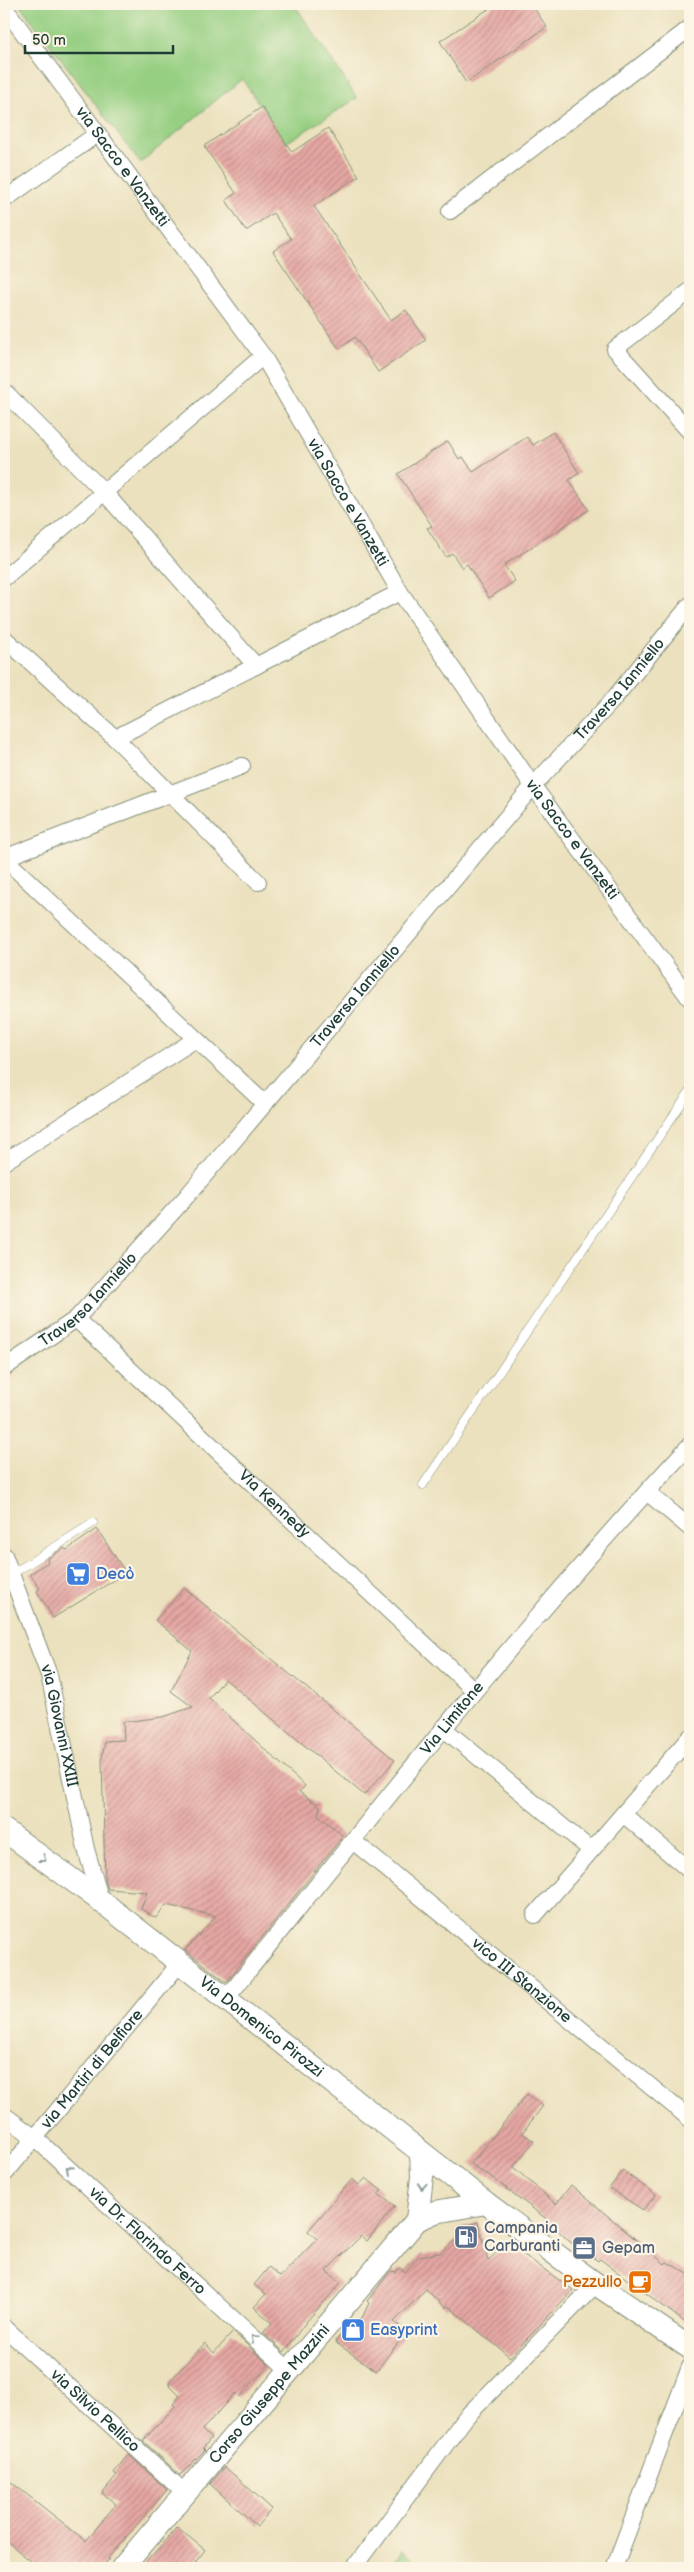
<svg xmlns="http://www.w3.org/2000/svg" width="694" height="2572" font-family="'Balsamiq Sans',sans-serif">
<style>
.green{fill:#96cf82;stroke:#5a865b}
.building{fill:url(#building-hatch)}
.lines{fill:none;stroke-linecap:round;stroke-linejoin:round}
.lane-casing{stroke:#858f79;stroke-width:9}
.street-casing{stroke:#858f79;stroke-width:18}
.secondary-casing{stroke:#858f79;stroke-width:24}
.lane{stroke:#fff;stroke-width:8}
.street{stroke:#fff;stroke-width:16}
.secondary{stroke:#fff;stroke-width:22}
.oneway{stroke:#8f9e9a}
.labels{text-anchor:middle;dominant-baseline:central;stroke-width:4.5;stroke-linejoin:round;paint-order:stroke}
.street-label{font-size:16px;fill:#1f3d34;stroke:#fcf5e5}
.shop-label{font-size:16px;fill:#366cbe;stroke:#fcf5e5;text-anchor:start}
.service-label{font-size:16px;fill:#4e5e75;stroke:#fcf5e5;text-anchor:start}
.food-label{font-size:16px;fill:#c56008;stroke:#fcf5e5;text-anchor:end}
</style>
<defs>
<pattern id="building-hatch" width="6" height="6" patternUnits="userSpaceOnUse" patternTransform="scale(1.25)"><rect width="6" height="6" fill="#e6a7a3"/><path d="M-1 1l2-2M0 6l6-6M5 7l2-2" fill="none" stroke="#ba8986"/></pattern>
</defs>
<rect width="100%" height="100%" fill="#fcf5e5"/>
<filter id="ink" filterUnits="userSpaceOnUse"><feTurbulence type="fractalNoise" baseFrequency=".02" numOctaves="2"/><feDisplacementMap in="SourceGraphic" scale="10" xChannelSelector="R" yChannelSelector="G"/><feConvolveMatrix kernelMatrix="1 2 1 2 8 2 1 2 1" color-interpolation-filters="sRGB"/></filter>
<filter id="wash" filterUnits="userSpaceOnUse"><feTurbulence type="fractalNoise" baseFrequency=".0096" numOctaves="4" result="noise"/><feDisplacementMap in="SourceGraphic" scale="20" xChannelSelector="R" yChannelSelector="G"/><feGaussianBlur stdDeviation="1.12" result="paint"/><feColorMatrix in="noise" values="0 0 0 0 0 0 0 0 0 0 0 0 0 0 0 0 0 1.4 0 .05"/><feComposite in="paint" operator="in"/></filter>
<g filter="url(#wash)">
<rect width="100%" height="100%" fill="#ebe1be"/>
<path class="green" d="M19,4H294L357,98L286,143L242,79L140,163Z
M402,2551L425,2568H389Z"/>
<g id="blocks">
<path class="building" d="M496,4H531L547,27L466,83L440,41Z
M262,107L292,152L328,128L359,176L314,206L391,320L406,310L426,340L378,372L355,337L339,349L273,251L291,239L273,213L246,231L226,200L236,193L204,146Z
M553,432L579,473L569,480L589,510L504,565L515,581L489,598L467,564L462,568L452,553L446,557L427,528L432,526L398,474L448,441L459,459L463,457L473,472L527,437L533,445Z
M97,1529L126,1573L53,1618L37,1591L40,1589L30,1574L48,1562L47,1559L58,1552L64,1548L67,1550Z
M184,1588L395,1760L364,1795L225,1679L209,1698L305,1786L299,1792L320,1806L318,1815L343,1836L226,1982L185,1950L216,1916L166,1905L156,1918L141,1909L147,1892L108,1889L105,1880L102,1758L105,1741L124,1740L123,1722L163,1717L193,1707L171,1691L192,1651L155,1620Z
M527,2094L543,2106L522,2133L534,2141L513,2167L556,2204L571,2185L665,2264L667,2262L690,2275V2326L600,2259L598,2261L569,2241L544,2217L486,2173L485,2174L471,2164Z
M623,2171L656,2195L643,2210L609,2188Z
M366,2178L382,2191L378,2194L395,2206L367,2241L361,2236L326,2271L341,2283L306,2322L284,2352L263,2333L272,2323L254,2307L266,2294L254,2285L269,2267L280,2277L317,2239L308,2231L352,2179L359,2185Z
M478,2222L488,2261L506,2242L573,2290L510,2357L448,2306L445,2308L426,2289L394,2322L407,2331L376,2371L335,2342L346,2328L349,2332L363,2316L369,2303L367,2301L391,2271L396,2272L400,2268L405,2272L419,2256L440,2253L460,2236L459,2228Z
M233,2332L269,2365L239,2397L235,2393L202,2430L211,2438L203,2448L205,2450L180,2475L143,2441L175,2406L173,2404L180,2396L169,2385V2382L205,2343L214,2353Z
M128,2454L167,2490L108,2558L109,2559L102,2568H39L4,2539V2492L11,2482L86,2541L116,2504L102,2493L117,2475L114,2473Z
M225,2467L272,2509L257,2526L210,2484Z
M177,2527L205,2550L191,2568H141Z"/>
</g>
</g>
<g filter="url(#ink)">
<use href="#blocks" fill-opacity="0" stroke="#858f79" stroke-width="1"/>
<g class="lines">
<defs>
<path id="lane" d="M423,1485L690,1091
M12,1574L93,1523"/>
<g id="street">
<path id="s1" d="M4,7L263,356L400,592L533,786L690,999"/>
<path d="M4,200L97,134"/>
<path d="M450,211L690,28"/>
<path d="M690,291L615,349L690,432"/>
<path d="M4,391L104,492L256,666"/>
<path d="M4,578L263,356"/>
<path d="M4,638L115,738L258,882"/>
<path d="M115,738L400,592"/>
<path d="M4,858L265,1104"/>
<path d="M4,858L242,766"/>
<path d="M4,1162L196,1039"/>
<path id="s2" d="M76,1319L474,1690"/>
<path id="s3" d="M4,1368L76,1319L187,1196L533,786L611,702L690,605"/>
<path d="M647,1492L690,1528"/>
<path id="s4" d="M4,1555L49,1675L86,1849L101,1901"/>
<path d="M443,1728L591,1850"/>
<path d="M623,1814L690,1871"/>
<path id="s5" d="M353,1841L690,2119"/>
<path d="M535,1915L690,1737"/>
<path id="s6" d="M225,2000C376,1812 525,1621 690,1445"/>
<path id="s7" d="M4,2115L35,2138L290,2371"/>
<path id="s8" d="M4,2175L180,1963"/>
<path id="s9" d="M4,2327L186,2494"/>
<path d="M354,2568L466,2417L596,2284"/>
<path d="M614,2568L690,2367"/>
</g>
<g id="secondary">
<path id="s10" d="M4,1830L101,1901L486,2203L596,2284L690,2348"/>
<path d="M417,2220L422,2177L421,2152"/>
<path id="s11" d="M122,2568L417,2220L435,2212L486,2203"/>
</g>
</defs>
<use href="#lane" class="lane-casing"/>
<use href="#street" class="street-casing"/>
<use href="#secondary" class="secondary-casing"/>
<use href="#lane" class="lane"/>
<use href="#street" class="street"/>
<use href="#secondary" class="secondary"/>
</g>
<defs><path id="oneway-chevron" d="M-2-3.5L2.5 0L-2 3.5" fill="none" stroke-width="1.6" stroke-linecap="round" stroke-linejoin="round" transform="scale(1.25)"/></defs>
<g class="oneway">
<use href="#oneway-chevron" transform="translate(43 1859) rotate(36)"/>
<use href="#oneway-chevron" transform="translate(69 2169) rotate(-138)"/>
<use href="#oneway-chevron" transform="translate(422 2186) rotate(94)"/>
<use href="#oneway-chevron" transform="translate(254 2338) rotate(-138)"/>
</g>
</g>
<defs>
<symbol id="supermarket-square" viewBox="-11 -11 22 22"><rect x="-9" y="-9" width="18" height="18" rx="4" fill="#3f7fe0" stroke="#fcf5e5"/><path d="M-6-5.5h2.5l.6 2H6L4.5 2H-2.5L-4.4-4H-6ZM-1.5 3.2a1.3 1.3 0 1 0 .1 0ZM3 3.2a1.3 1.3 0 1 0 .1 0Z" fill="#fff"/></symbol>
<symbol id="fuel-square" viewBox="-11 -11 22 22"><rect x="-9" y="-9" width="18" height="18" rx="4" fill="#5c6f8a" stroke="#fcf5e5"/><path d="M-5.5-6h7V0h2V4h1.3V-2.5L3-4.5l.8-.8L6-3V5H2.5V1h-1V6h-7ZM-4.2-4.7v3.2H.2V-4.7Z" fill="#fff"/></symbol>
<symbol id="office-square" viewBox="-11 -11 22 22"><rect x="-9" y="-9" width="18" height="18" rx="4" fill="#5c6f8a" stroke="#fcf5e5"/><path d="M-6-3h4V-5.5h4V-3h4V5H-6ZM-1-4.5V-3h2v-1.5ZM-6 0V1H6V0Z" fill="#fff"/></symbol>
<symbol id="cafe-square" viewBox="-11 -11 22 22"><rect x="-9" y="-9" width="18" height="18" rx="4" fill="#e8710a" stroke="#fcf5e5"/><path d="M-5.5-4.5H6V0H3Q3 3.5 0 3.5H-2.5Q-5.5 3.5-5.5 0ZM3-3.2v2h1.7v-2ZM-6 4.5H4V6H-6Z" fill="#fff"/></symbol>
<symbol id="shop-square" viewBox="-11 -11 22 22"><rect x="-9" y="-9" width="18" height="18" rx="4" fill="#3f7fe0" stroke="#fcf5e5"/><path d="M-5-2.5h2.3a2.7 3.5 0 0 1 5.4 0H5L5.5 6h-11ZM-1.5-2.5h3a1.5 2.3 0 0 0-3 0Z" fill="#fff"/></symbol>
</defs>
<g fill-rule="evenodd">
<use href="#supermarket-square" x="64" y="1560" width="28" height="28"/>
<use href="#fuel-square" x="452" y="2223" width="28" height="28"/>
<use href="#office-square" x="570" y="2234" width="28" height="28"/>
<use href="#cafe-square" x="626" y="2268" width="28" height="28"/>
<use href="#shop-square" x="339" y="2316" width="28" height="28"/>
</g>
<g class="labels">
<g class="street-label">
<text stroke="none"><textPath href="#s1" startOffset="199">via Sacco e Vanzetti</textPath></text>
<text stroke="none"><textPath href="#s1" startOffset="604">via Sacco e Vanzetti</textPath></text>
<text stroke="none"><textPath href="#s3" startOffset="919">Traversa Ianniello</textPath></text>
<text stroke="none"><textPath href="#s1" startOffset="1009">via Sacco e Vanzetti</textPath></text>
<text stroke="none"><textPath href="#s3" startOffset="514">Traversa Ianniello</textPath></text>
<text stroke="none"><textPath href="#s3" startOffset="109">Traversa Ianniello</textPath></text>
<text stroke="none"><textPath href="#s2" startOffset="271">Via Kennedy</textPath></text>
<text stroke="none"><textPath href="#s6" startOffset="362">Via Limitone</textPath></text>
<text stroke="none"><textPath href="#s4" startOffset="180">via Giovanni XXIII</textPath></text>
<text stroke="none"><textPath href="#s5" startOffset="219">vico III Stanzione</textPath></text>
<text stroke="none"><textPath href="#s10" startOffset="324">Via Domenico Pirozzi</textPath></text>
<text stroke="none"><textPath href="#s8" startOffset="138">via Martiri di Belfiore</textPath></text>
<text stroke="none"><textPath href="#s7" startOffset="191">via Dr. Florindo Ferro</textPath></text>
<text stroke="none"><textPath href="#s11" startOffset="228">Corso Giuseppe Mazzini</textPath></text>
<text stroke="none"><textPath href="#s9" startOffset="124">via Silvio Pellico</textPath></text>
</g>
<g class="shop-label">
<text x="96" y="1574">Decò</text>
<text x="370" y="2330">Easyprint</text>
</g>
<g class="service-label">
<text x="484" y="2228">Campania<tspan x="484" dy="18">Carburanti</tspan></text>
<text x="602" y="2248">Gepam</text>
</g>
<g class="food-label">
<text x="622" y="2282">Pezzullo</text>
</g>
</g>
<rect width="694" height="2572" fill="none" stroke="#fcf5e5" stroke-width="20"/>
<path d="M25 45v8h148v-8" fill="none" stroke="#1f3d34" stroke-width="2.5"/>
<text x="32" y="45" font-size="15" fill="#1f3d34" stroke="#fcf5e5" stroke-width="4" paint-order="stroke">50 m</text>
</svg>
